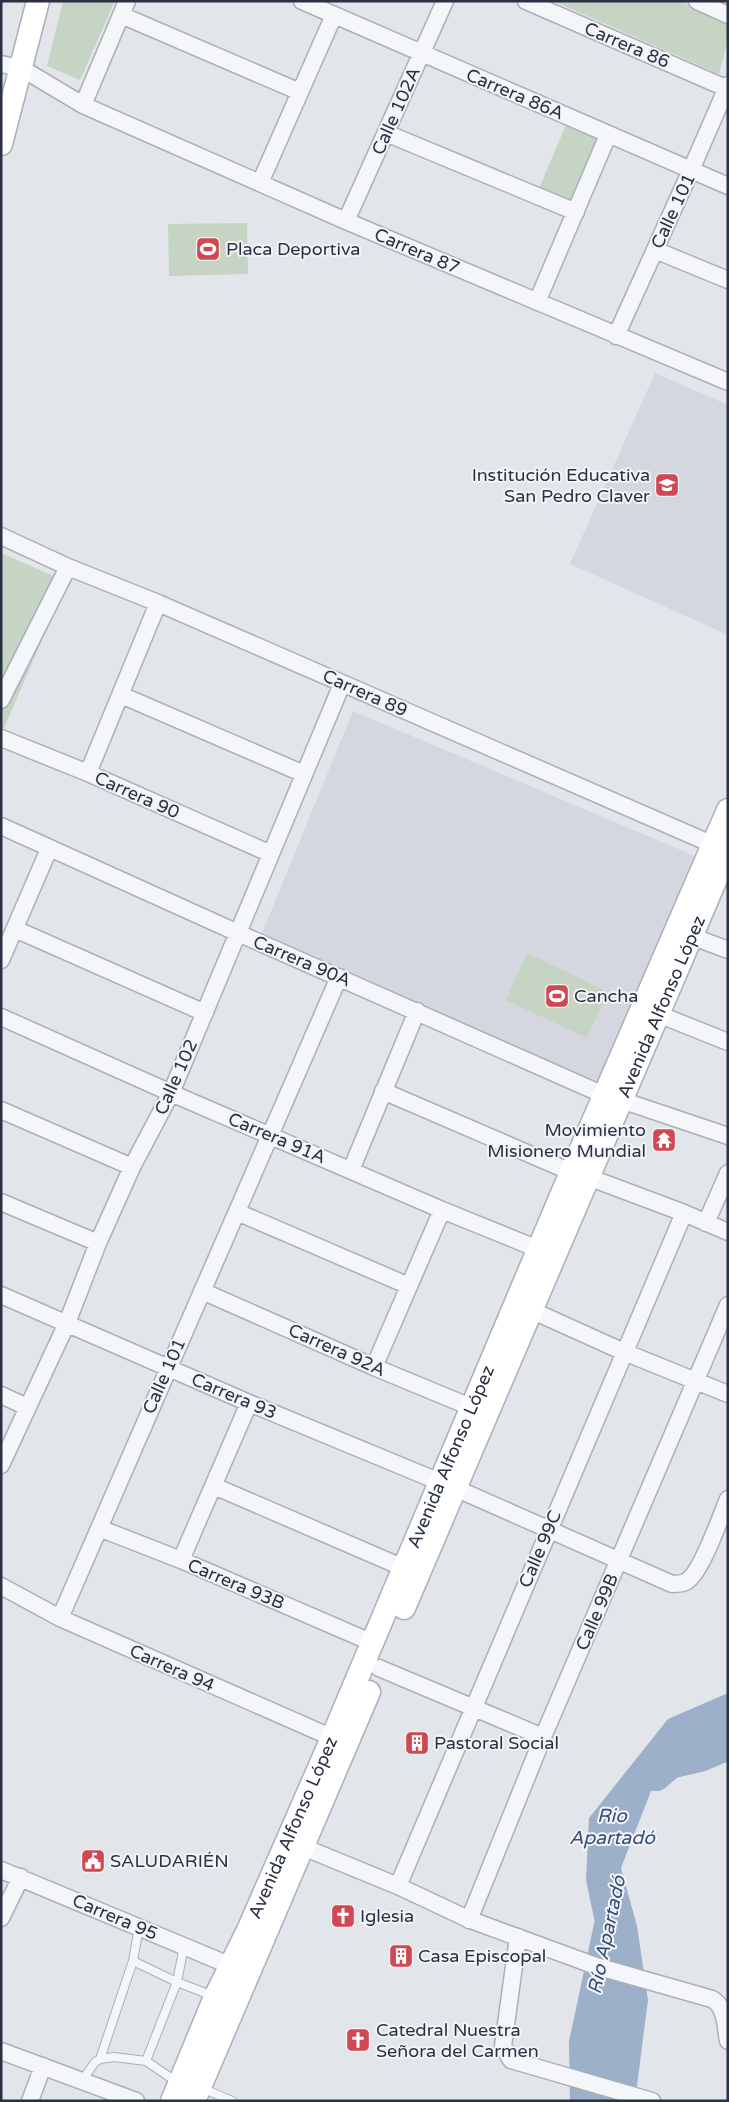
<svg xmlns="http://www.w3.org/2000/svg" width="729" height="2102" font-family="'Varela Round',sans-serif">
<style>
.built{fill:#d4d7df}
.green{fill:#c6d4c3}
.water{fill:#9db0ca}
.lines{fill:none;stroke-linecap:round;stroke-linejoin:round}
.river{stroke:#9db0ca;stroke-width:30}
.lane-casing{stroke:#abafb8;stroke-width:10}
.street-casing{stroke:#abafb8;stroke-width:19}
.secondary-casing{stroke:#abafb8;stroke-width:25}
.lane{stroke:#f5f6f9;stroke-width:8}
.street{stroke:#f5f6f9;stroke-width:16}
.secondary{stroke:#fff;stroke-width:22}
.labels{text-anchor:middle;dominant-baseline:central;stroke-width:4;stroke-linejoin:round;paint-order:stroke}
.street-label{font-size:18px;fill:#2a3142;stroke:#f2f4f8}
.poi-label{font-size:18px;fill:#2a3142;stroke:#f2f4f8;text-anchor:start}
.water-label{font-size:19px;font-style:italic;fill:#344c77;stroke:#f2f4f8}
</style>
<rect width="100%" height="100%" fill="#e2e5ea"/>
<path class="built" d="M655,373L728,405V635L570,564Z
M353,711L695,856L600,1082L260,938Z"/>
<path class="green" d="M63,1H115L80,80L47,66Z
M553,1H681L728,22V39L719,74Z
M566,125L598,138L572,201L539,188Z
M247,223L248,274L169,276L168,224Z
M1,553L67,582L1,735Z
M527,953L608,992L587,1038L506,1000Z"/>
<path class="water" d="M728,1693V1732L651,1791L621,1868L637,1926L648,2000L635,2101H589L607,1999L603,1961L586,1880L589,1818L668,1719Z"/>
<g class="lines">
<path class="river" d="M656,1776L670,1764L700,1757L728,1745
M585,2101L584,2043L611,1916"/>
<defs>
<path id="lane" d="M133,1961L177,1982L184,1946
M100,2059L133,1961L139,1927
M146,2061L177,1982L213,1996
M82,2081L95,2062L100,2059L114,2057L146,2061L177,2082
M202,2088L232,2101"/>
<path id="street" d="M302,1L728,186
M526,1L728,89
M697,1L728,15
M121,15L300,92
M1,64L21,68L83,105L346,221L728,382
M83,105L127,1
M386,133L576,212
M260,183L334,15
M346,221L445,1
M655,250L728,280
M537,302L608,135
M616,336L691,170L728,85
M1,536L68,567L158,603L723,849
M121,695L304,774
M1,700L68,567
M1,738L88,773L271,854
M88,773L158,603
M1,826L238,933L604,1095
M15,929L205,1013
M691,936L728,950
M1,960L49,849
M658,1014L728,1042
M1,1017L171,1093L442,1210L548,1253
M383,1091L571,1172
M621,1100L728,1136
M1,1110L132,1167
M351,1170L417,1011
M588,1177L684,1213L728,1232
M1,1202L98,1243
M237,1212L409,1286
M706,1223L728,1173
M202,1291L374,1367L473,1408
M1,1295L249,1403L440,1482
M531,1310L624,1352L728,1394
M374,1367L442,1210
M1,1395L27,1407
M1,1465L67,1323L98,1243L132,1167L171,1093L342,684
M214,1486L404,1568
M455,1488L672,1584C677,1584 683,1584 687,1581C701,1573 721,1516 728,1499
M99,1528L181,1560L373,1643
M181,1560L249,1403
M1,1586L60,1618L342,1742
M60,1618L339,977
M379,1668L543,1737
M303,1847L398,1886L468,1919L596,1966L712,1999C726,2007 725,2025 728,2041
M1,1870L229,1965
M398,1886L684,1213
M1,1918L21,1877
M469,1920L543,1737L728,1305
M518,1937L503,2046L511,2060L652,2101
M1,2051L136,2101
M30,2101L43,2066"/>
<g id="secondary">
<path d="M1,144L38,1"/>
<path id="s1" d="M404,1608L728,851"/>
<path id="s2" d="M172,2101L215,1997L249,1928L332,1738L571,1172L728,810"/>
<path d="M194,2101L369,1692"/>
</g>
</defs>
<use href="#lane" class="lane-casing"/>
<use href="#street" class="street-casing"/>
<use href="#secondary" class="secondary-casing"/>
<use href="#lane" class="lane"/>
<use href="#street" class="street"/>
<use href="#secondary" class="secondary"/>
</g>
<defs>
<symbol id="stadium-square" viewBox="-11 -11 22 22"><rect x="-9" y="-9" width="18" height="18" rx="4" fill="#cf4852" stroke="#f2f4f8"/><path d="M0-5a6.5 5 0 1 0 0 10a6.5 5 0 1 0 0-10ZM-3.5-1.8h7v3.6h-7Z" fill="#fff"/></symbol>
<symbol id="school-square" viewBox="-11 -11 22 22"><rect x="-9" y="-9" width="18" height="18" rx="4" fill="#cf4852" stroke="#f2f4f8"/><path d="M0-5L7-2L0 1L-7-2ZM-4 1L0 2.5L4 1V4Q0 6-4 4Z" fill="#fff"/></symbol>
<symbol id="temple-square" viewBox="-11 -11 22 22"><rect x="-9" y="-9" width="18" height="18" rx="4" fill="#cf4852" stroke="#f2f4f8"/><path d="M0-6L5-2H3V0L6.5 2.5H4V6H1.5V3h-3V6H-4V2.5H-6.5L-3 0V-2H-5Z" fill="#fff"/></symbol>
<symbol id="building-square" viewBox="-11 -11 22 22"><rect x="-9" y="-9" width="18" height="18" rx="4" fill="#cf4852" stroke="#f2f4f8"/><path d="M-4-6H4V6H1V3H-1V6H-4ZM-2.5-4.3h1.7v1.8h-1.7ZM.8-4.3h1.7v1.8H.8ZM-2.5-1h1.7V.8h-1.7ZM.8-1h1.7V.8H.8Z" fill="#fff"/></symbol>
<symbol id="civic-square" viewBox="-11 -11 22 22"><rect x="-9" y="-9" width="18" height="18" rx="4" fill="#cf4852" stroke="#f2f4f8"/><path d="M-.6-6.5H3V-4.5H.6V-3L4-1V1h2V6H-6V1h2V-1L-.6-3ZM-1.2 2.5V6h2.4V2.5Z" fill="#fff"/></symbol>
<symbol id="church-square" viewBox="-11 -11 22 22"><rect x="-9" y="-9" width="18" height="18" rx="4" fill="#cf4852" stroke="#f2f4f8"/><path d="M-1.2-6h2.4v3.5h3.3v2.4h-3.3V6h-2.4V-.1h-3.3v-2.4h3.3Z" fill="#fff"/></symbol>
</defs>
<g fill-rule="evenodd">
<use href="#stadium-square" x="194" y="235" width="28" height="28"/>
<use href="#school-square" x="653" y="471" width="28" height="28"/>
<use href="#stadium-square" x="543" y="982" width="28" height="28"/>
<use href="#temple-square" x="650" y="1126" width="28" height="28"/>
<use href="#building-square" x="403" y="1729" width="28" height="28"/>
<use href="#civic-square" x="79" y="1847" width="28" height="28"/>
<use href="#church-square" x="329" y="1902" width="28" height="28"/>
<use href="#building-square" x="387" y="1942" width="28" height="28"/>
<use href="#church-square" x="344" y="2026" width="28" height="28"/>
</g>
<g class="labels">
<g class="street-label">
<text transform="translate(627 45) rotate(23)">Carrera 86</text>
<text transform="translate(515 94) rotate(23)">Carrera 86A</text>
<text transform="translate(396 111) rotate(-66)">Calle 102A</text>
<text transform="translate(673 211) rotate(-65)">Calle 101</text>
<text transform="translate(417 251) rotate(23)">Carrera 87</text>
<text transform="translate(365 693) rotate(24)">Carrera 89</text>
<text transform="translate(137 795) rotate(24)">Carrera 90</text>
<text transform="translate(302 961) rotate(23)">Carrera 90A</text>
<text stroke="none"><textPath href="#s1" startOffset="654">Avenida Alfonso López</textPath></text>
<text transform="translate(176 1077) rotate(-66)">Calle 102</text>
<text transform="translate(277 1138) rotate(23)">Carrera 91A</text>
<text transform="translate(337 1350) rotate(24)">Carrera 92A</text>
<text transform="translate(164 1376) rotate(-66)">Calle 101</text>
<text transform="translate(234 1396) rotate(23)">Carrera 93</text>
<text stroke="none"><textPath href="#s2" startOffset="702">Avenida Alfonso López</textPath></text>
<text transform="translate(540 1549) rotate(-67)">Calle 99C</text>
<text transform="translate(236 1584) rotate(23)">Carrera 93B</text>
<text transform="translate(597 1612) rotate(-67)">Calle 99B</text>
<text transform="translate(172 1668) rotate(24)">Carrera 94</text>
<text stroke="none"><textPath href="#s2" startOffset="299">Avenida Alfonso López</textPath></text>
<text transform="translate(115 1917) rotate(23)">Carrera 95</text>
</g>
<g class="poi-label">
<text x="226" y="249">Placa Deportiva</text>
<text x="650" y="475" text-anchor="end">Institución Educativa<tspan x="650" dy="21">San Pedro Claver</tspan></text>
<text x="574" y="996">Cancha</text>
<text x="646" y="1130" text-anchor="end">Movimiento<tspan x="646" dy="21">Misionero Mundial</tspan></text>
<text x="434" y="1743">Pastoral Social</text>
<text x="110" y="1861">SALUDARIÉN</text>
<text x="360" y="1916">Iglesia</text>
<text x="418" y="1956">Casa Episcopal</text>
<text x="376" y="2030">Catedral Nuestra<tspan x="376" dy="21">Señora del Carmen</tspan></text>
</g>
<g class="water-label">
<text x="612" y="1816">Rio<tspan x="612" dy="22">Apartadó</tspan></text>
<text transform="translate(607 1935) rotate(-78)">Río Apartadó</text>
</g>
</g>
<rect width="729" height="2102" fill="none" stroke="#2a3142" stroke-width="5"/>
</svg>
